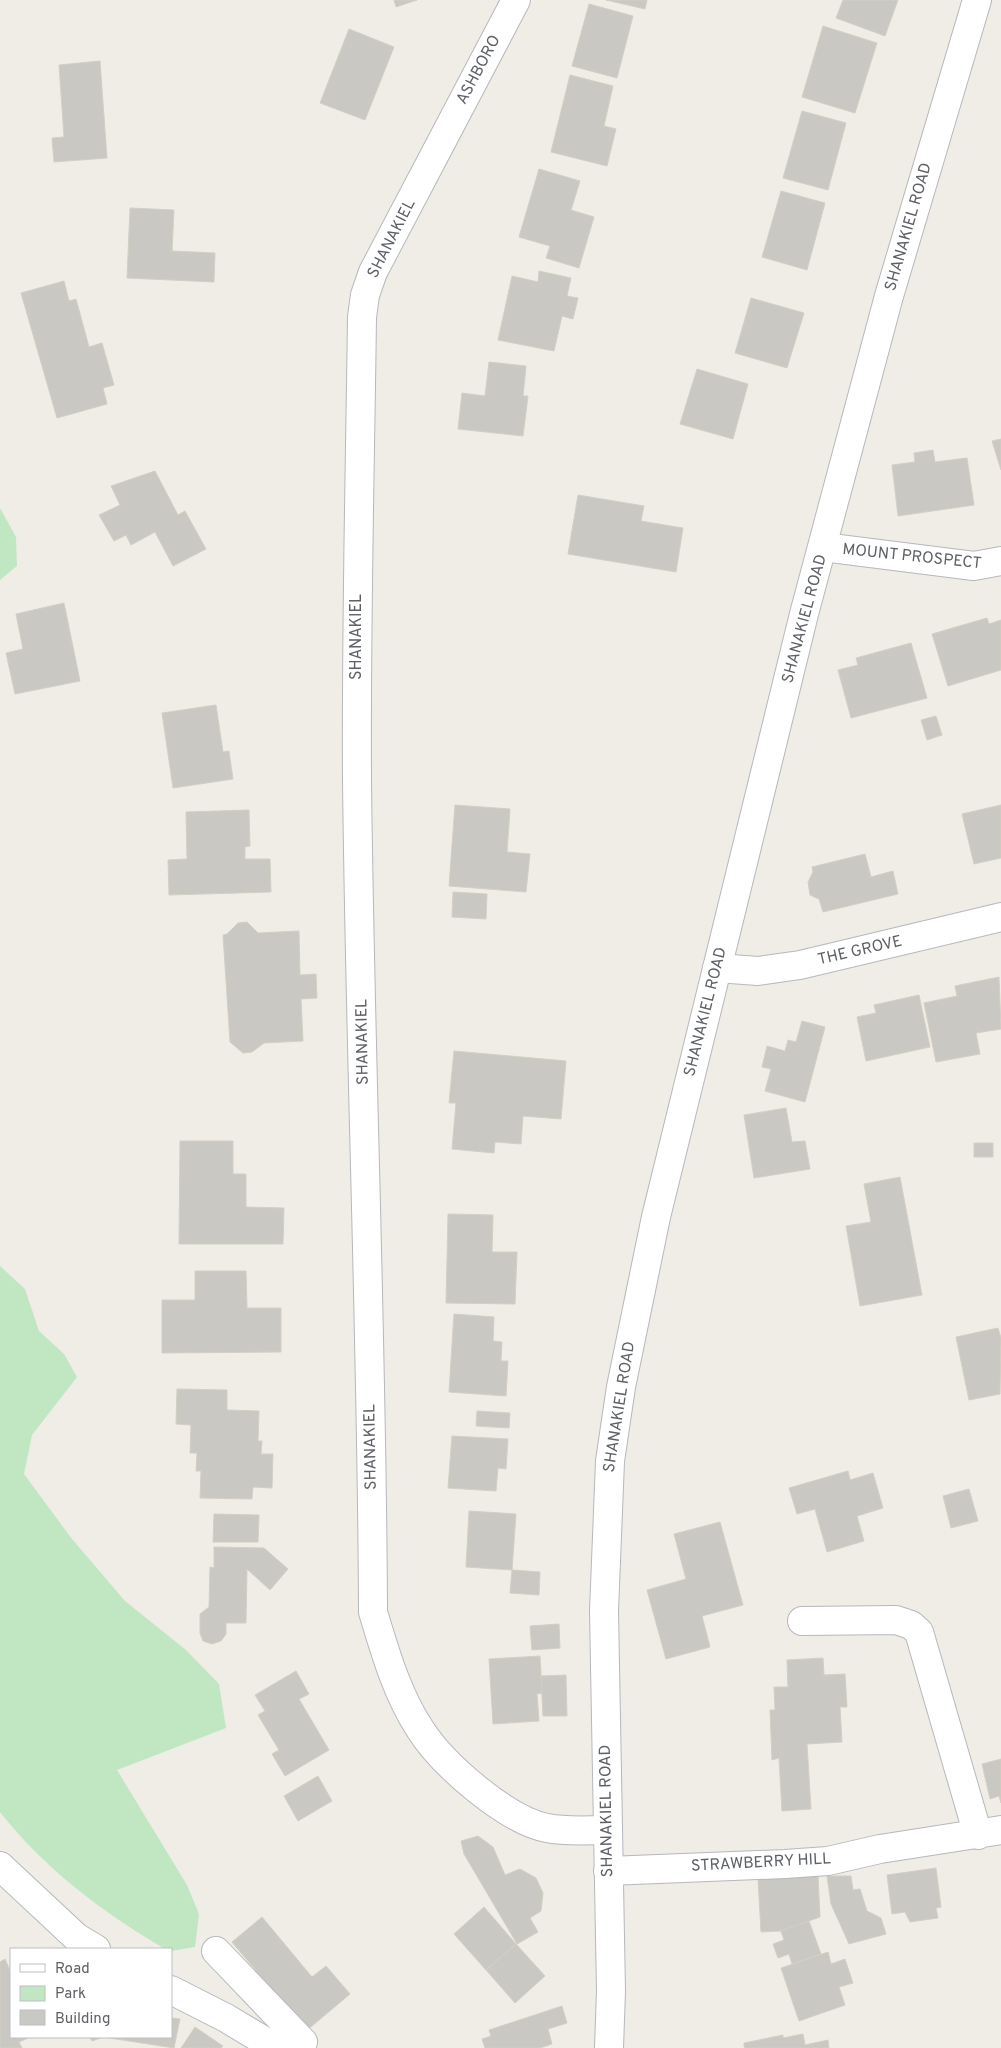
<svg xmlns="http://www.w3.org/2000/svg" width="1001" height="2048" font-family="Overpass,sans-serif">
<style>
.green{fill:#c1e7c2}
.building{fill:#cac8c2;stroke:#d4cfc3}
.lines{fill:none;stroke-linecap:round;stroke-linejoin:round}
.minor-casing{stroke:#b5b8bc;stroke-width:30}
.tertiary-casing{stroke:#b5b8bc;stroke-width:30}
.secondary-casing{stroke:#b4b8bd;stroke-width:30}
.minor{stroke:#fff;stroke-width:28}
.tertiary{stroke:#fff;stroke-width:28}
.secondary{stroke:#fff;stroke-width:28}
.labels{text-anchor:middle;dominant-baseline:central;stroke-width:5;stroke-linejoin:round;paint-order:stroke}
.street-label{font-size:16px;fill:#5d6166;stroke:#fff}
</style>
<rect width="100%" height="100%" fill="#efede5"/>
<path class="green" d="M0,508L16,537L17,566L0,580Z
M0,1266L25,1289L39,1331L64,1354L77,1377L32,1435L24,1474L72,1539L125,1601L186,1650L219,1684L226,1728L117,1770L187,1885L199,1914L195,1947L171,1951V1949H165C102,1912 45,1869 0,1812Z"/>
<path class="building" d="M394,0H417L396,7Z
M606,0H647L645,9Z
M843,0H898L885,36L836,18Z
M589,4L633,16L617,78L572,66Z
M823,26L877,43L855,113L802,97Z
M349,29L394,47L365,120L320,103Z
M100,61L107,158L54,162L52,138L64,137L59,65Z
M570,75L613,86L604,126L616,129L607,166L551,152Z
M802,111L846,123L828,190L783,178Z
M539,169L580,181L571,210L594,217L579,268L546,258L550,246L519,237Z
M781,191L825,203L807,270L762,257Z
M130,208L174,210L172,251L215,253L214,282L127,278Z
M539,271L571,278L567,296L578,298L573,319L562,316L554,351L498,340L512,276L538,282Z
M64,281L69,301L76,299L89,347L102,343L114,385L103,388L107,404L57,418L21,293Z
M751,298L804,313L787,368L735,353Z
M489,362L526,366L523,396H528L523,436L458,429L462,393L485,396Z
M697,369L748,384L733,439L680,424Z
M1001,439V470L992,441Z
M933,450L935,462L967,458L974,505L898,516L892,465L915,462L914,453Z
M155,471L178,515L185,511L206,549L173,566L155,532L131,545L126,535L114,541L99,515L120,505L111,486Z
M578,495L644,506L641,521L683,528L676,572L568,554Z
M64,603L80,681L15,694L6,653L23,649L16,614Z
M987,618L989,624L1001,620V670L948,686L932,634Z
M911,643L927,698L851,718L838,670L858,665L856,658Z
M216,705L223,752L229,751L233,779L173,788L162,713Z
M936,716L942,735L927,740L921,720Z
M455,805L510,809L507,852L530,854L526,892L449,886Z
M1001,805V858L974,864L962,814Z
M249,810L250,846L245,847V859H270L271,892L169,895L168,860L187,859L186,812Z
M865,854L871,877L893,871L898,894L823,912L819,899L810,895L808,882L813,872L812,867Z
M453,892L487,894L486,919L452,917Z
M247,922L258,933L299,931L300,975L316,974L317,998L301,999L303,1041L264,1043L252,1052L243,1053L230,1042L223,935L227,934L238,923Z
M999,977L1001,1029L976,1033L980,1054L936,1062L924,1003L957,996L955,986Z
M919,995L930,1047L866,1061L857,1017L876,1013L874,1005Z
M802,1021L825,1027L805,1102L765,1091L771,1069L762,1067L767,1046L785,1051L788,1040L796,1042Z
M454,1051L566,1061L561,1119L523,1116L521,1144L495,1142L494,1153L452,1149L456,1103H449Z
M786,1108L792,1142L805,1141L810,1169L754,1178L744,1115Z
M180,1141H233V1174H246V1207L284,1208L283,1244H179Z
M974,1143H993V1157H974Z
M900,1177L922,1295L860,1306L846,1226L871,1222L864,1184Z
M448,1214L493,1215L492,1252H517L515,1304L446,1303Z
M195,1271H246L247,1308H281V1352L162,1353V1300H195Z
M454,1314L494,1317L493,1341L502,1342L501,1361H508L506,1396L449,1392Z
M998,1328L1001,1338L1000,1394L969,1400L956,1337Z
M177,1389L227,1390V1410L259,1411L258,1441H262L261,1454H273L272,1488L253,1487L252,1499L200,1498L201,1471H196L197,1453H190L191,1425L176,1424Z
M477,1411L510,1413L509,1428L476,1426Z
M452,1436L508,1439L506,1469L498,1468L496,1491L448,1488Z
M848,1471L850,1480L873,1473L883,1508L857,1516L864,1541L827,1552L815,1509L797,1514L789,1488Z
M969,1489L978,1521L951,1528L943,1496Z
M469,1511L516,1514L512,1570L466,1567Z
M214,1514L259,1515L258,1542H213Z
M720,1522L743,1605L702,1616L710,1647L666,1659L647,1590L686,1579L674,1534Z
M214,1547L264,1548L288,1569L270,1590L247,1569L246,1623H226V1634L221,1641L212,1644L203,1641L200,1633V1614L209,1607L210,1567L214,1568Z
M512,1570L540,1572L539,1595L510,1593Z
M559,1624L560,1648L532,1650L530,1626Z
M540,1656L542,1693L537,1694L539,1721L493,1724L489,1659Z
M823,1658L824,1675L845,1674L847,1707H840L842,1742L807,1744L811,1809L782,1811L779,1758L772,1760L770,1710H775L774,1687H788L787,1660Z
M296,1671L309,1694L299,1699L329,1750L285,1776L272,1754L279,1750L258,1715L265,1711L255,1695Z
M566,1675L567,1716H543L541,1676Z
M1001,1759V1803L999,1796L990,1799L982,1764Z
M318,1776L332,1801L298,1821L284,1796Z
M478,1836L493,1847L505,1875L520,1869L536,1878L543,1893L541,1911L530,1918L538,1932L517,1944L464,1854L461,1841Z
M936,1868L941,1907L936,1908L938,1918L910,1922L905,1912L892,1914L887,1875Z
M818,1876L820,1917L781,1931L761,1932L758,1879Z
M827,1876H851L853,1890L860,1889L867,1911L881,1918L886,1934L849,1944L831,1904Z
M484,1907L516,1944L486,1970L454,1934Z
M262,1917L312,1977L326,1966L350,1994L306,2031L232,1942Z
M809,1921L821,1954L792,1964L789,1954L778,1958L773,1944L784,1940L781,1931Z
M516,1944L545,1976L515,2003L486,1970Z
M828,1952L831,1964L845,1959L853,1983L839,1987L845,2005L799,2021L781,1968Z
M5,1959L11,1973V2037H30L19,2042L22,2048H0V1962Z
M562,2006L567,2023L548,2029L552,2044L540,2048H485L482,2039L491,2036L489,2030Z
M171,2018L180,2019L174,2048L103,2037L92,2041L90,2037H171Z
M195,2027L223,2046L221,2048H181Z
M803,2034L805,2045L828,2040L829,2048H745L744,2046V2043L783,2035V2038Z"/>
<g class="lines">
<defs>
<path id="minor" d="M516,0L373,272L365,295L362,317C360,472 356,625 357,779C360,1057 372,1335 373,1612C385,1652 397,1694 420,1729C442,1764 506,1820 547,1828C567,1832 588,1830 608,1830
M823,547L974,566L1001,561
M717,968L758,971L800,965L1001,917
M802,1621L896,1620L911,1625L919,1632L978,1835
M608,1871L785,1864L828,1861L880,1849L1001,1830
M216,1951L303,2042L301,2048"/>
<path id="tertiary" d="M609,2048L611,1991L604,1611L610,1461L621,1387L656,1217L804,614L889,296L977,0"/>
<path id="secondary" d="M0,1866L76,1937L96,1949
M171,1990L226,2018L276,2048"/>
</defs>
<use href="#minor" class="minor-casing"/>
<use href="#tertiary" class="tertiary-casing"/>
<use href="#secondary" class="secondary-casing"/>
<use href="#minor" class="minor"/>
<use href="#tertiary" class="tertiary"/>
<use href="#secondary" class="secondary"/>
</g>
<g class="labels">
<g class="street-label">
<text transform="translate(479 70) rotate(-62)">ASHBORO</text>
<text transform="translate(909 227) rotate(-74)">SHANAKIEL ROAD</text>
<text transform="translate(392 239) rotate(-63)">SHANAKIEL</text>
<text transform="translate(912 557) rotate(6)">MOUNT PROSPECT</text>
<text transform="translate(805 619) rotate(-75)">SHANAKIEL ROAD</text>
<text transform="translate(357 637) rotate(-90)">SHANAKIEL</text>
<text transform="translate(860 951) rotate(-13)">THE GROVE</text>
<text transform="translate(706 1012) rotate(-76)">SHANAKIEL ROAD</text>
<text transform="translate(363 1042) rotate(-91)">SHANAKIEL</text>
<text transform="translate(620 1407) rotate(-81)">SHANAKIEL ROAD</text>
<text transform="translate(371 1447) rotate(-91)">SHANAKIEL</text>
<text transform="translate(607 1811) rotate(-91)">SHANAKIEL ROAD</text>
<text transform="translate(761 1863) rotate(-3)">STRAWBERRY HILL</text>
</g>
</g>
<rect x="10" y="1948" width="162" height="90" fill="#ffffff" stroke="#bec0c2"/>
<rect x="20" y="1964" width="25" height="8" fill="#ffffff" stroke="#bec0c2"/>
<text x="55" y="1973" font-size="15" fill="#5d6166">Road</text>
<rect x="20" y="1986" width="25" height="15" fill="#c1e7c2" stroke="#bec0c2"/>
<text x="55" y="1998" font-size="15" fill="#5d6166">Park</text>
<rect x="20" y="2010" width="25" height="15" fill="#cac8c2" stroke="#bec0c2"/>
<text x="55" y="2023" font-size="15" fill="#5d6166">Building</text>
</svg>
